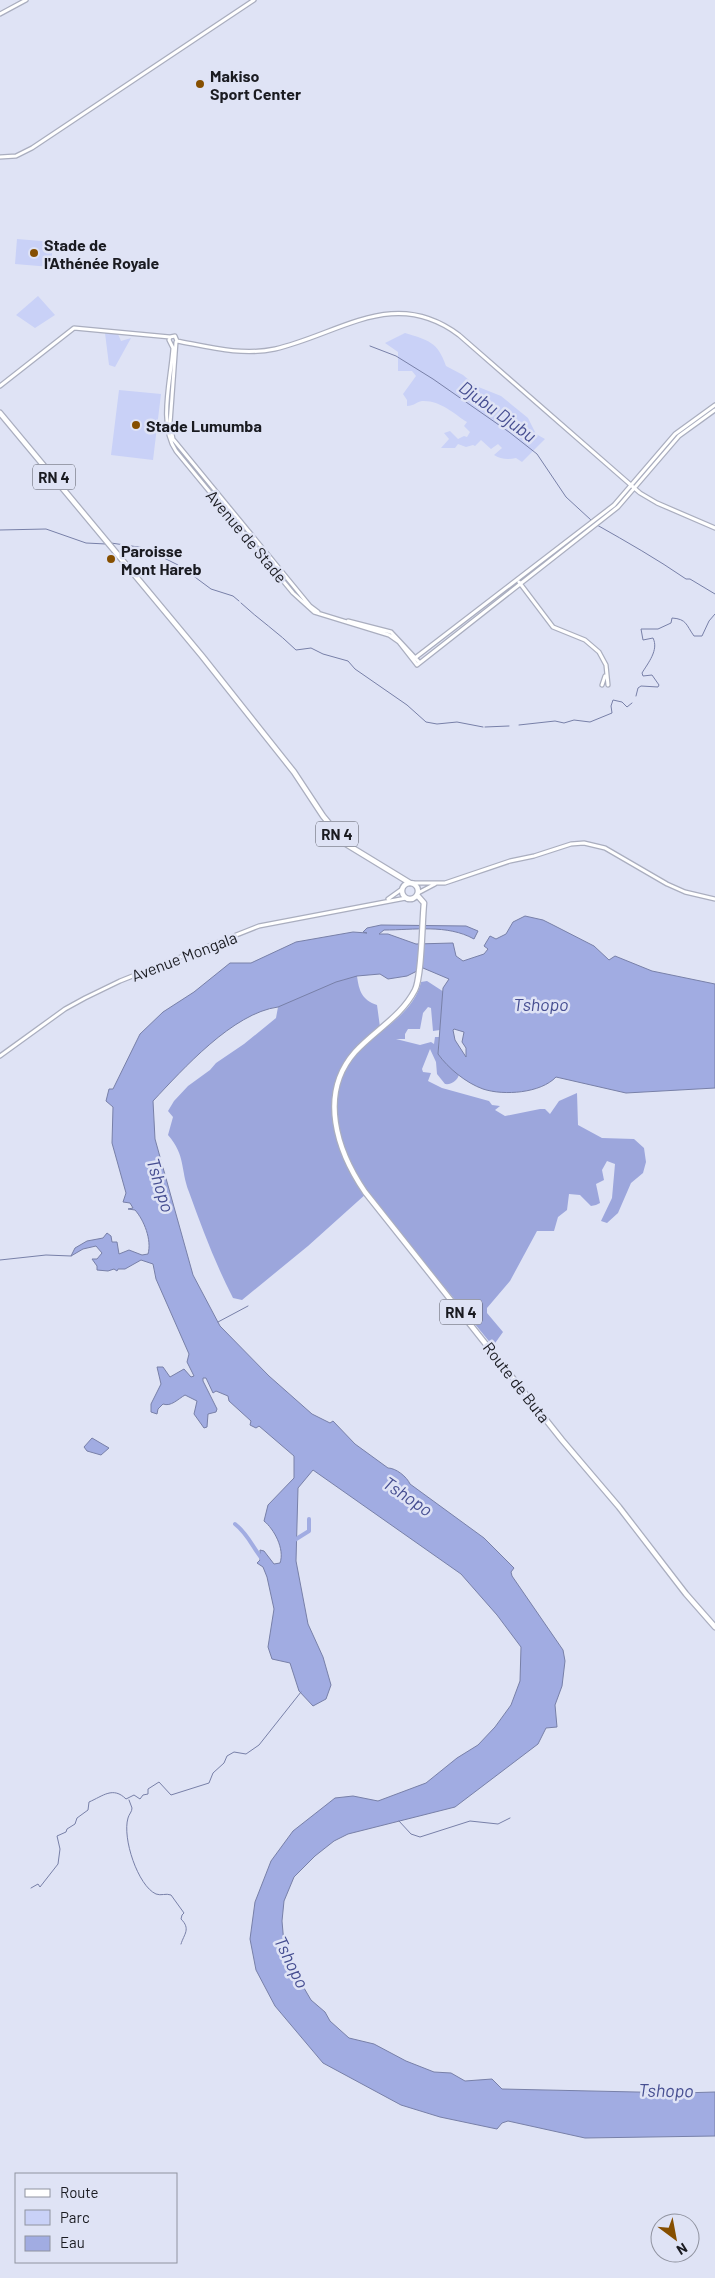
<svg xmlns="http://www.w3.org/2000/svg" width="715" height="2278" font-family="Barlow,sans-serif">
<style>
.green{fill:#c9d1f7}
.forest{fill:#9ca6dc}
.water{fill:#a1ace2;stroke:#7880a8;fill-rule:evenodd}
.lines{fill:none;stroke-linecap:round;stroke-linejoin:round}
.stream{stroke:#7880a8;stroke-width:1}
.river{stroke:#a1ace2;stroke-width:4}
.secondary-casing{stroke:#aaaebf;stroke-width:5.5}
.highway-casing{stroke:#aaaebf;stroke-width:7}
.secondary{stroke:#fff;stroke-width:3}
.highway{stroke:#fff;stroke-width:4.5}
.poi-dot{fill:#864f00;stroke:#dfe3f5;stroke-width:2}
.labels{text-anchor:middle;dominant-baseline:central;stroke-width:5;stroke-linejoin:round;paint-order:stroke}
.shield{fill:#dfe3f5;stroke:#555761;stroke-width:1}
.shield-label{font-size:15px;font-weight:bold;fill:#1a1b21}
.poi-label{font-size:16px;font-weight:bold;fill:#1a1b21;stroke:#dfe3f5;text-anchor:start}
.street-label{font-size:16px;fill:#1a1b21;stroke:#dfe3f5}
.water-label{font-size:18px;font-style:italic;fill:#464e91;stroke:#dfe3f5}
</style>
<rect width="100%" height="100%" fill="#dfe3f5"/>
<path class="green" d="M17,239L53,242L51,267L15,264Z
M38,296L55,315L35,328L16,315Z
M105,333L118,334L121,341L131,338L115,367L109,365Z
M405,333C428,340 438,342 446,366L463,375L476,386L501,396L528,418L536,434L545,439L522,462L516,458C508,460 500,459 494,455L502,448L498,444L491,449L481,440L475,446L473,445L466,447L458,444L455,448H441L449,439L444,433L450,431L458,439L464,436L467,437L470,432L464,426L467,422C453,413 440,400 422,401C416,402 414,406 407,406V400L403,394L416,376L412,371H398V352L385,343Z
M119,390L161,394L153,460L111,455Z"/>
<path class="forest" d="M352,976H357C359,991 362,1000 377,1005L380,1027L382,1031C399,1018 417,1002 421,982L427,981L444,992L440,1030L433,1031L431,1008L428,1007L423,1013L420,1029H408L405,1034V1039H396L420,1045L431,1042L434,1044L435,1037H439L438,1054L459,1074C458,1080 452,1085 445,1084L437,1074L436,1062L430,1049L422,1069L423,1072L431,1073L428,1081L442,1088L489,1101L492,1105L500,1106L495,1110L505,1116L540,1109H545L550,1114L559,1101L577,1093L578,1125L602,1138L634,1139L644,1148L646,1162L643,1173L631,1183L618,1213L607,1223L601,1221L612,1198L615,1164L607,1161L602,1170L604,1180L596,1184L600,1203L596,1205L591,1206L580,1195L569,1194L567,1210L558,1217L554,1231H537L510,1281L487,1308V1313L503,1332L493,1346L367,1193L308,1246L242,1300L233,1298C215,1263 202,1228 189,1192C180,1168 186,1156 168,1135L173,1117L168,1111L174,1101L188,1086L210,1070L216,1063L244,1044L276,1018L278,1007L288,1000L339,979L343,980Z"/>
<path class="water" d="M525,916L543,920L553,925L594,946L609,960L615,956L652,971L715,984V1088L626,1093L556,1077C541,1093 504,1096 483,1089C466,1083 448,1068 438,1054L443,988L449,979L423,968L407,976L388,979L380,974L357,976L336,982L278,1007C233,1013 183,1069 153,1101L155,1139L193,1275L220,1326L269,1376L312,1414L330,1423L333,1421L355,1444L388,1468C396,1468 407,1477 410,1484L484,1538L514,1568L511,1572L512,1576L563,1650L565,1661L562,1686L555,1705L557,1727L546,1728L538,1744L455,1807L348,1834L334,1841L315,1856L294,1877L284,1901L282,1921L284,1944L290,1964L311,2000L325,2012L330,2021L349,2038L374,2044L406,2061L434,2072L451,2073L465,2081L492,2079L502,2089L681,2093L715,2092V2136L585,2138L508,2121L502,2123L497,2129L440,2117L401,2105L323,2063L275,2006L256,1970L250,1939L255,1902L271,1861L293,1831L335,1798L353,1796L378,1801L426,1783L457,1758L478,1745L495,1727L511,1705L520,1681L521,1647L497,1615L461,1574L313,1470L298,1488L296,1561L308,1624L323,1657L331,1685L326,1699L313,1706L299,1691L290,1663L272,1659L268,1647L274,1609L267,1577L263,1567L257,1563L260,1560V1550L264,1551L274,1564L280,1563C285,1549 274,1529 264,1521L268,1505L294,1478V1456L259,1426L256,1428L250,1425L251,1421L229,1401L228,1396L216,1391L213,1393L206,1378H203V1381L217,1409L216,1412L208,1414L207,1427L204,1428L194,1414L197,1401L185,1395C178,1399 171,1407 163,1404L158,1409L157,1414L151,1412V1404L161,1384L157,1367H163L170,1377L184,1369L191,1377L194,1376L187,1362L189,1354L156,1279L153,1264L141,1260L125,1269H118L117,1271L114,1269L108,1271L97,1270V1266L92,1259H97L102,1253L96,1246L83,1249L71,1256L75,1248L87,1241L103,1238L107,1233L111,1236L112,1242H117L119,1254L129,1250L142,1255L148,1254C152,1240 144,1220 135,1210L128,1209L133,1208L130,1203L123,1202L126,1193L112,1143L113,1107L106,1101L109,1089H113L140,1034L163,1012L194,992L230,963H251L296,942L353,932L367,933L363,932L367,928L381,925L466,926L478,931L474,939C447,924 414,930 384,930L379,934H388L416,944L453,943L456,956L463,961L484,954L488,949L484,946L490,936L496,939L506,934L513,922ZM454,1029L464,1032L462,1042L466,1048V1057L455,1040L453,1030Z
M92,1438L109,1448L101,1455L87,1451L84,1447Z"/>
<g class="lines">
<path class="stream" d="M370,346L396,356L433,379L509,432L537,454L566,497L591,520
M597,525C627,542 657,559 686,579H690L715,594
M0,530L46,529L86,543L106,544
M111,543L145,548
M148,550L178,565
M180,566L211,589L233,596L239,601
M241,603C258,619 279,633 296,650L311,648L323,654L348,661L355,669L407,705L426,722L437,724L457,722L483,727
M636,696L638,688L641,686L658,687L659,685L652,675L643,676L642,673C648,663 659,650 653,638L643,640L641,629H658L671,623L672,618C687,619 686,625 694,636H702L709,621L715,614
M519,725L555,721L564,723L574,720L590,722L612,713L611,706L613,700L622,702L627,707L632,703
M485,727L509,726
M0,1260L46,1255L71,1256
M218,1322L248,1306
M129,1800L132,1808C132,1812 129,1814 128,1818C122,1838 138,1886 156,1894C161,1896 166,1893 171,1895L184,1913L182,1915L181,1919C191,1929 184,1934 181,1944
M399,1821L411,1834L420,1837L470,1821L498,1824L510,1818
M31,1888L38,1884L40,1887L58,1864L60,1849L57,1836L66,1832L67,1829L75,1824L77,1818L88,1810L89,1802C103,1796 113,1786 126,1799L134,1795L140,1799L143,1795L148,1794V1789L159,1782L171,1795L209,1783L213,1773L224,1763L227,1756L234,1752L246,1754L259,1745L301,1692"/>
<path class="river" d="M235,1524C248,1534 253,1548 263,1560
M293,1541L309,1531V1519"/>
<defs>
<path id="secondary" d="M0,14L26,0
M0,157L16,156L32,148L254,0
M170,337L169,340L173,348C171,379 158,425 176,451L293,593L314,612L389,635L399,642L417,665L618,507L679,436L715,410
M170,337L175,336L177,341
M177,341C209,347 242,356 275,349C340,334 394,286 459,335L640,493L657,503L715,528
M176,342L170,424L173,439L310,606L318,612
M0,386L74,328L170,337
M519,582L553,627L585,640L599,652L606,665L608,685
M348,621L391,632L419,662
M415,658L614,505L675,434L715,405
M602,685L605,676
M410,883H445L510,861L534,856L571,844L584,843L605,848L667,884L685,892L715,899
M418,893L435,884
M388,899L402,889
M0,1056L65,1009L85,998L120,981L259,926L406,898"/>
<path id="highway" d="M0,413L202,656L294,772L323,816L346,844L410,883
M402 891a8 8 0 1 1 16 0a8 8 0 1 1-16 0Z
M417,895L424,903C422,921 422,976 415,990C401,1017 375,1030 355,1052C318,1094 337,1151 365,1192L562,1440L619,1507L686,1594L715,1627"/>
</defs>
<use href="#secondary" class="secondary-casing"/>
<use href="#highway" class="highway-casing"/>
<use href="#secondary" class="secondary"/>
<use href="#highway" class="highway"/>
</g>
<g class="poi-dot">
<circle cx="200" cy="84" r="5"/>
<circle cx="34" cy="253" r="5"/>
<circle cx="136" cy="425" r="5"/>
<circle cx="111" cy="559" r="5"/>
</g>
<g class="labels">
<g class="shield">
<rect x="33" y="464.5" width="42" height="25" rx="4"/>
<rect x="316" y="821.5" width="42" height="25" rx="4"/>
<rect x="440" y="1299.5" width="42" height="25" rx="4"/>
</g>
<g class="shield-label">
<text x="54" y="477">RN 4</text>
<text x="337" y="834">RN 4</text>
<text x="461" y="1312">RN 4</text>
</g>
<g class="poi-label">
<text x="210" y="75">Makiso<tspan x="210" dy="18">Sport Center</tspan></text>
<text x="44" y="244">Stade de<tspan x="44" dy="18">l'Athénée Royale</tspan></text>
<text x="146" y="425">Stade Lumumba</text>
<text x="121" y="550">Paroisse<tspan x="121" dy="18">Mont Hareb</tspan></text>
</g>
<g class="street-label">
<text transform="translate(247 536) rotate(50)">Avenue de Stade</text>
<text transform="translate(184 956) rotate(-21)">Avenue Mongala</text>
<text transform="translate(517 1382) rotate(52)">Route de Buta</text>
</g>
<g class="water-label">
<text transform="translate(498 411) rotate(36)">Djubu Djubu</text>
<text x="541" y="1004">Tshopo</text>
<text transform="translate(161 1185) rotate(73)">Tshopo</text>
<text transform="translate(408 1496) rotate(34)">Tshopo</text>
<text transform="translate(292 1962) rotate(64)">Tshopo</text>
<text transform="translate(666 2090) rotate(1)">Tshopo</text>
</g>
</g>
<rect x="15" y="2173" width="162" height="90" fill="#dfe3f5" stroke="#9093a0"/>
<rect x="25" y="2189" width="25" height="8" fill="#ffffff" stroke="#9093a0"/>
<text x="60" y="2198" font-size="15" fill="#1a1b21">Route</text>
<rect x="25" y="2210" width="25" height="15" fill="#c9d1f7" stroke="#9093a0"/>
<text x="60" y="2223" font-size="15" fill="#1a1b21">Parc</text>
<rect x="25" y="2236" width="25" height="15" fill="#a1ace2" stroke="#9093a0"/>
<text x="60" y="2248" font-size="15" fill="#1a1b21">Eau</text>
<g transform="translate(675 2238) rotate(148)"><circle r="24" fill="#dfe3f5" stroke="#9093a0"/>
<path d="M0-4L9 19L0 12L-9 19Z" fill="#864f00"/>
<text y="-8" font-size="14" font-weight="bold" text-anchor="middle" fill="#1a1b21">N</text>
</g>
</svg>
